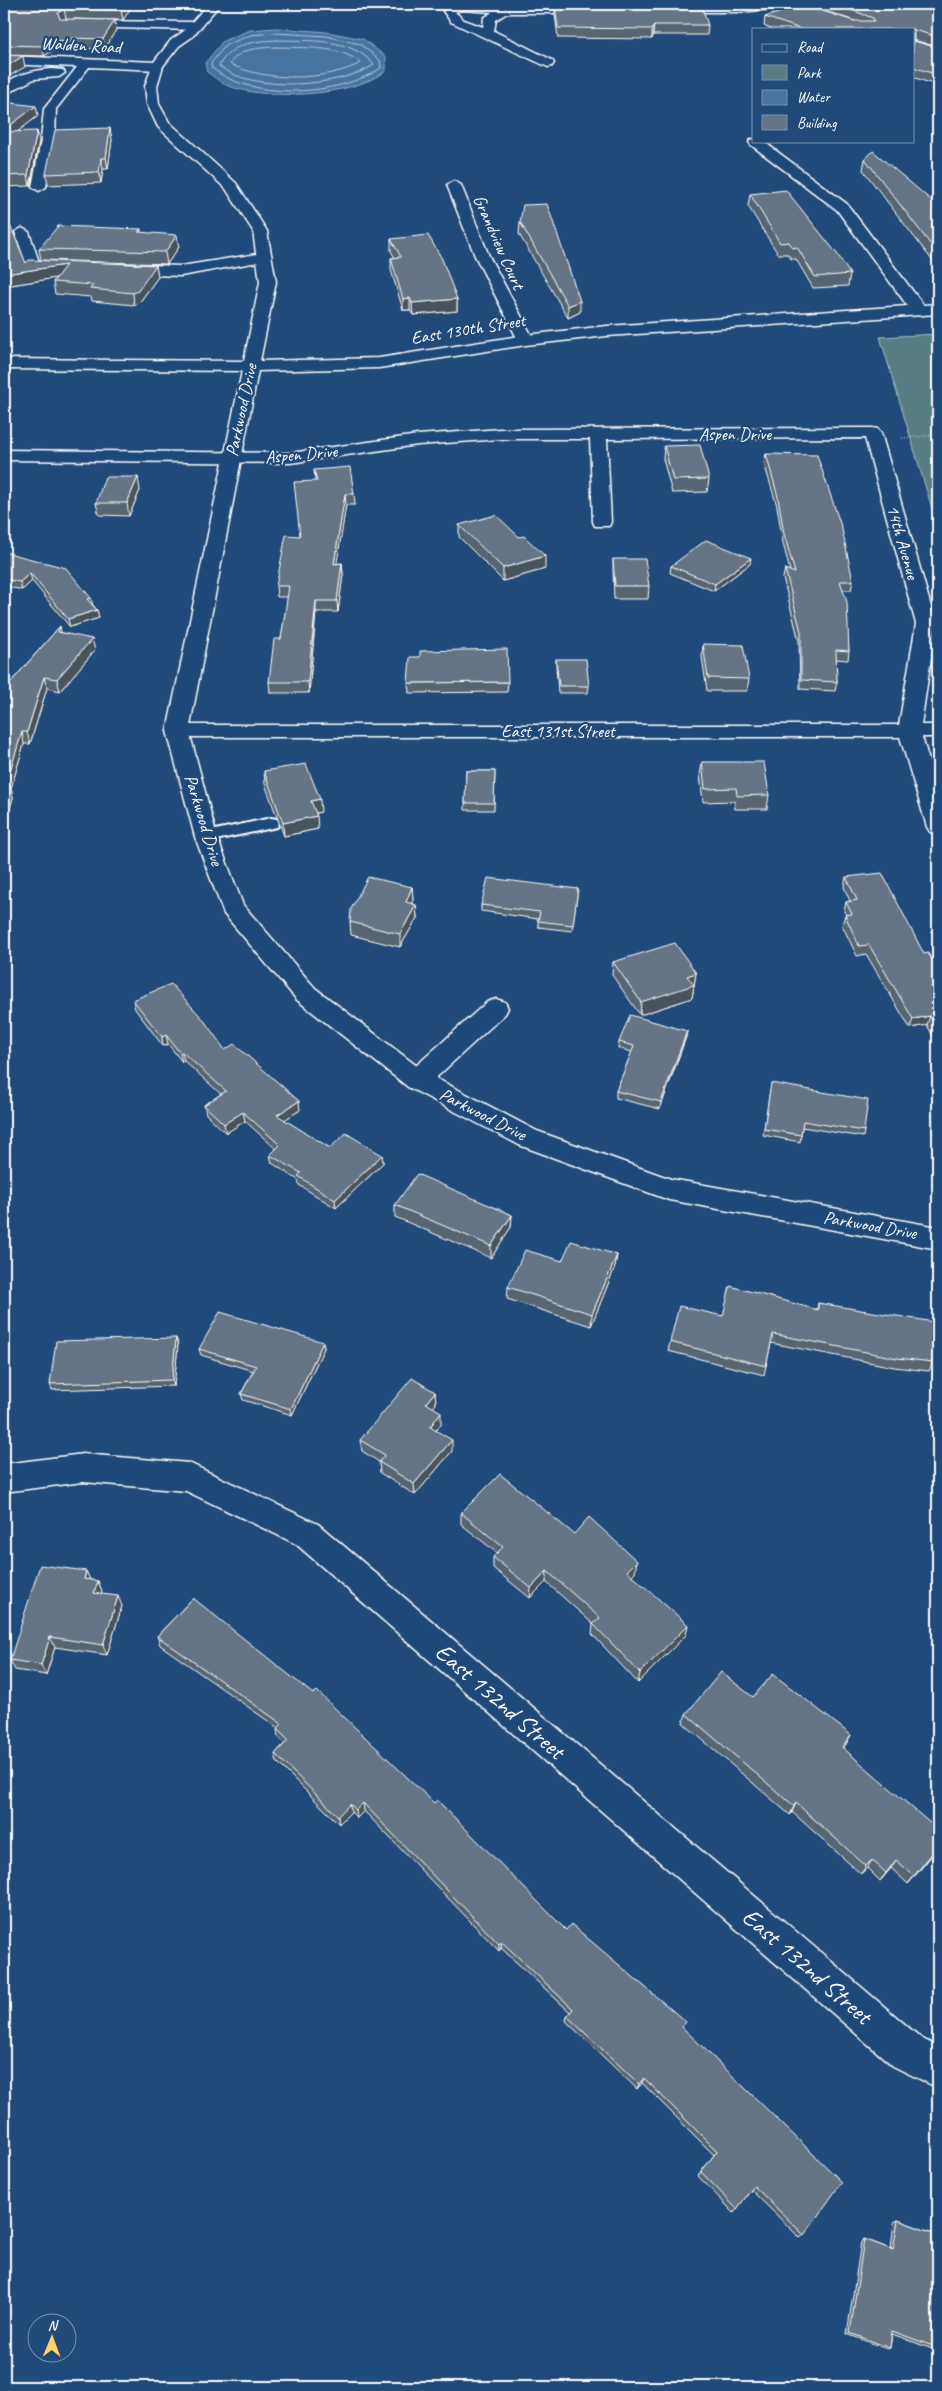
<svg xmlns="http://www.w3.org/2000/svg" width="942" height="2391" font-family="Caveat,sans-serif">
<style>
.green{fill:#597d82;stroke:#acbec0}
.water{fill:#4675a2;stroke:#90acc7}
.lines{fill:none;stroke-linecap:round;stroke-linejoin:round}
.shore{stroke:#b5c8da;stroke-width:1}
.service-casing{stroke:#fff;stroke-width:4}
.minor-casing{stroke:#fff;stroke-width:3}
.tertiary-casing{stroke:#fff;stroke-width:3}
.path{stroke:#fff;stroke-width:2;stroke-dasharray:0.5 2.5;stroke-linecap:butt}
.service{fill:#1f4a7a;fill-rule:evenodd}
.minor{fill:#1f4a7a;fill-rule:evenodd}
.tertiary{fill:#1f4a7a;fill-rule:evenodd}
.wall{fill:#576572;stroke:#fff}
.shaded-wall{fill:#47525d;stroke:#fff}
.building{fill:#657585;stroke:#fff}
.labels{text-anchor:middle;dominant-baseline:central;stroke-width:4.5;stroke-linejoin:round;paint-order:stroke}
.far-street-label{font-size:18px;fill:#fff;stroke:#1f4a7a}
.near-street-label{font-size:25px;fill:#fff;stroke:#1f4a7a}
</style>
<rect width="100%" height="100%" fill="#1f4a7a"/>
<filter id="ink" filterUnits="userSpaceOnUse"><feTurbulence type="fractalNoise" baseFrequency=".02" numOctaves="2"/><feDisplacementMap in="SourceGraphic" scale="10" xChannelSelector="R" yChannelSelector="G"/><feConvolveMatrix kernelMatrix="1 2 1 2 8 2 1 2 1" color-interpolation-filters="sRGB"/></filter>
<g filter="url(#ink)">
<path class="green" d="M938,334V528L880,337Z"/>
<path class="water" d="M276,28L327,32L363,39L386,57V71C351,97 265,101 226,85C220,82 213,76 207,72L205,63L223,41L250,30Z"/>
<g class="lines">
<path class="shore" d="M276,33L326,36L360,44L380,60L381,68C339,96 252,101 212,68L211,63L226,45L251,35Z
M276,40C308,41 352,37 374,65C339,87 253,93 219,66C230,44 253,41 276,40Z
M276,47C302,48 340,45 361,63C325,81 266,82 230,64C239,48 259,48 276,47Z"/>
<defs>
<path id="service" d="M271,818L277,819L279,823L277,827L206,842L200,841L198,837L200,833L206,832Z"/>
<path id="minor" d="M456,4L505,7H591L597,10L591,13H507L496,20L494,31L552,60L554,63L552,66L548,67L451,22L443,11ZM462,10L492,12L484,18L483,27L464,20L455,12Z
M758,4H796L790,7L740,12H664L658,9L664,6Z
M77,21L196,22L202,26L196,30L73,27V23Z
M4,56L157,62L163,66L157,70L89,67L56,109L55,140L46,187L39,191L32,187L41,140L44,109L77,67L4,64Z
M52,69L63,70L65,73L59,77L34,79L4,95V84C18,74 35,70 52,69Z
M751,139L763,141L847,204L924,306L926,309L924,312H912L837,210L751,145L749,142Z
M454,181L461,185L489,256L534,340L532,343H520L518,340L475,256L447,185Z
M22,228L29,232L39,262L68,264L71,267L68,270L28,269L15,232Z
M264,253L269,254L271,257L269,260L181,276L118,274L110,269L118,264L181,266Z
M872,428L878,429L881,433L936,624L921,725H938V737H922L938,791V834L930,832L927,827L900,737H178L170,736L167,731L170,726L178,725H899L916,624L865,438L607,439L611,522L609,526H595L593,522L590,439H501L418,445L290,463L4,460V450L290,453L418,435L501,429Z
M496,999L505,1002L508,1008L505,1014L426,1087L417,1090L408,1087L404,1080L408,1073L487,1002Z
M83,1454L189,1463L318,1524L921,2038L938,2047V2088L893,2066L296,1544L186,1491L83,1482L4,1492V1464Z"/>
<path id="tertiary" d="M208,4H220L192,37L179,46L163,66L157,86L159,104L169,122L236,183L267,231L276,282L260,361L379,358L526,335L607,326L938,304V314L607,336L526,345L379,368L258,371L189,731L217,837L243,905L315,988L426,1073L537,1131L671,1179L938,1227V1249L669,1200L519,1145L408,1087L297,1000L224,914L195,837L167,731L242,371L4,369V359L244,361L260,282L253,231L226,189L158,127L147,104L145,86L153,63L171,40L184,31Z"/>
</defs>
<use href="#service" class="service-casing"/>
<use href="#minor" class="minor-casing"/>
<use href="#tertiary" class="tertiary-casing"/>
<path class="path" d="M902,438L938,435"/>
<use href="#service" class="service"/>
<use href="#minor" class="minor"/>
<use href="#tertiary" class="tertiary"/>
</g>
<path class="wall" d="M4,4L52,6H132L123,20L74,19L116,30L104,49L74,48L72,51L54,50L44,56L4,55Z
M554,4H640L554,5Z
M821,4H895L932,10L938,9V47L914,40V41L938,48V86L913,77V29H771L764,26L765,17L855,21L820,9Z
M555,5L708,25L707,35H653L652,39L558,38L555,15Z
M4,102L38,116L18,131L39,141L30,186L4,187Z
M112,139L108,169H103L101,183L48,185L46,174Z
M865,159L938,206V268L863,170Z
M750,194L850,274L848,286L813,288L796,259H791L788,254H778L748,206Z
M520,222L580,312L568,318L519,234Z
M4,224L26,263L156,265L158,277L139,303L134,305L92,301L91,297L55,294L53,282L56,278L4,286Z
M141,229V233L179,247L167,264L41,260L39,249Z
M391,239L457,299V311L413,315L410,310H403L391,270V258H395L391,251Z
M664,446L709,479L707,492L672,493L663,459Z
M766,454L853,581L851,590H843L849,651L848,660L836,659L837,682L835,691L800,689L799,641L783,578L785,569L790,571L783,543L777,506L764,463Z
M314,470L354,494L355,505H346L336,564L342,563L343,574L338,612H316L309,693H270L269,682L281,639L288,597H277L276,586L300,536L315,481Z
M140,490L129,516L99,515L96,503Z
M459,525L545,569L503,581L459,537Z
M4,552L92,604L97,610L99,618L70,627L32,581L22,590L4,586Z
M613,559L649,586L648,599H614L613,572Z
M750,564L714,591L670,573L671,566Z
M60,626L61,632L95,650L60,691L47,688L30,744H24L11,788L13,798L4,828V690Z
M703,644L749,679L747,691H707L702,657Z
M556,659L589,686L588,693H558L556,666Z
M508,682L507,692L409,693L408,683Z
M702,762L769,795L767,809H735L734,801L703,802L700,775Z
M264,771L321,812L316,813L318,829L284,836L265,784Z
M466,771H495L494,810H465Z
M846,877L924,954L938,970V1045L927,1025L910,1028L866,954L857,956L842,925L845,915H846L844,911L846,902L850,901L844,887Z
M412,887L413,900L411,903L416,905L417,918L400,947L351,935L350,922Z
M578,889L572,931L538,927V919L481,911V905Z
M613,962L696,973L692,998L640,1015L612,975Z
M133,1000L225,1050L300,1110L284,1120L330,1148L382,1155L383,1163L336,1208L299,1185L298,1180L272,1163L270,1155L276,1149L245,1121L226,1133L206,1114L204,1105L221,1094L184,1061L182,1062L168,1044L163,1046L135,1009Z
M687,1031L686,1037L660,1109L616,1098V1091L632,1052L618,1048L619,1042Z
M770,1090L864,1131L863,1137L802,1127L800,1142L763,1135Z
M938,1106V1163L933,1162L935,1112Z
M395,1205L512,1215L511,1227L491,1258L395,1217Z
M617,1255L615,1267L591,1326L507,1299L508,1287L562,1261Z
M818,1303L933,1362L929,1371L894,1367L771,1343L764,1375L668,1351L670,1342L723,1316L817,1309Z
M176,1338L178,1344L174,1386L52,1390L50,1384Z
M323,1342L324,1348L292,1415L243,1400L241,1394L253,1371L201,1355L199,1349Z
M435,1392L436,1404L433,1407L441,1424L436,1431L452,1451L415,1495L380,1473L379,1462L362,1451L360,1440Z
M461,1513L574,1534L635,1572L631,1575L686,1635L638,1683L592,1634L593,1624L546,1582L530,1598L493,1568V1557L497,1553L461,1524Z
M86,1571L90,1580L98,1581L102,1591L101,1594L122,1606L107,1655L55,1647L46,1675L15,1670L10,1660Z
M193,1598L566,1930L683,2028L804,2235L800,2238L751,2190L734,2213L698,2176L714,2155L642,2083L637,2089L566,2021L567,2016L570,2012L501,1948L499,1951L364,1811L357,1818L351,1812L339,1824L277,1762L275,1754L285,1743L278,1737L277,1729L278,1728L160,1645L157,1636Z
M753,1697L851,1735L846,1744L843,1748L938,1848L908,1884L891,1868L880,1881L867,1868L861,1874L792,1812L790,1815L683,1723L686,1714Z
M898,2220L938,2235V2351L892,2334L890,2348L887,2349L847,2334L861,2242L864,2239L891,2249L894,2222Z"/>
<path class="shaded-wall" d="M125,4H131L132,6L123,20L121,10Z
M64,9L66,19L60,23L58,13Z
M115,20L116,30L104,49L103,39Z
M654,25L653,35L652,39V29Z
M72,38L74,48L72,51L70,41Z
M52,40L54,50L44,56L43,46Z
M23,56L25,67L4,79V68Z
M36,106L38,116L4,142V130Z
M110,128L112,139L108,169L106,158Z
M37,131L39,141L30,186L28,175Z
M101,158L103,169L101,183L99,172Z
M177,235L179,247L167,264L165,252Z
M66,265L69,276L4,286V274Z
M156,265L158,277L139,303L134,305L133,293Z
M410,298V310H403V299Z
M457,299V311L413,315L412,303Z
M580,301V312L568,318V306Z
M138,477L140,490L129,516L127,503Z
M345,494L346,505L335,575L334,564Z
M545,556V569L503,581V568Z
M751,558L750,564L714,591L715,584Z
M342,563L343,574L338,612L337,601Z
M30,573L32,581L22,590L20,582Z
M91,598L93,606L87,599Z
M316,601V612L309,693L308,682Z
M97,610L99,618L70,627L68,619Z
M92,639L95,650L60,691L57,679Z
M44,677L47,688L30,744L27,732Z
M22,732L24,744L11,788L13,798L4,828L5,787Z
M320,799L321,812L312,814L311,801Z
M317,816L318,829L284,836L283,823Z
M4,837L7,848L4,860Z
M412,887L413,900L406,915V902Z
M416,905L417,918L400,947V934Z
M696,973L692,998L640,1015L641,1002L687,976Z
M930,1016L927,1025L910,1028L913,1019Z
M687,1031L686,1037L660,1109L661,1102Z
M166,1035L168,1044L163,1046L162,1037Z
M182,1052L184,1061L182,1062L180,1053Z
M299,1101L300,1110L278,1124L277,1115Z
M243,1112L245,1121L226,1133L224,1124Z
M382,1155L383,1163L336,1208L335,1200Z
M512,1215L511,1227L491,1258V1246Z
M617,1255L615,1267L591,1326L592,1314Z
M176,1338L178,1344L174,1386L172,1380Z
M323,1342L324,1348L292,1415L291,1409Z
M435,1392L436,1404L427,1415L426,1403Z
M441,1412V1424L430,1438V1427Z
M452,1440V1451L415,1495L414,1484Z
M637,1561L635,1572L625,1582L627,1571Z
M86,1571L91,1582L84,1579Z
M547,1571L546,1582L530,1598L531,1588Z
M98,1581L102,1591L98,1603L94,1593Z
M118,1596L122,1606L107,1655L103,1645Z
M688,1625L686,1635L638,1683L640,1673Z
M50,1637L55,1647L46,1675L41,1665Z
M851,1735L846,1744L837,1756L842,1747Z
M363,1803L364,1811L357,1818L356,1810Z
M796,1803L792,1812L790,1815L794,1806Z
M350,1804L351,1812L339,1824L338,1816Z
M938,1846V1848L908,1884L914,1876Z
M872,1860L867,1868L861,1874L866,1866Z
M896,1860L891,1868L880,1881L886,1873Z
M502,1942L501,1948L499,1951V1944Z
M644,2078L642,2083L637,2089L639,2084Z"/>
<path class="building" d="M4,4H44L52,6L53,4H125L121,10L64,9L58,13L60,19L115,20L103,39L72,38L70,41L52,40L43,46L4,45Z
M701,4L708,25H654L652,29L558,28L555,5Z
M834,4H914L932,10L938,9V37L914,30V41L938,48V75L913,67V29H801L765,17L803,5L854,21H874L873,18Z
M4,55L23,56L4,68Z
M4,102L36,106L4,130Z
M110,128L106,158H101L99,172L46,174L55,130Z
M37,131L28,175L4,176V132Z
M873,151L938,206V254L865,159Z
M786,190L838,255L850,274L815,277L797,247L793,248L789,242L780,243L750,194Z
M547,204L580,301L568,306L520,222L523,205Z
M9,223L26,263L29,260L156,265L138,291L133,293L90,289L93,285L53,282L66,265L4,274V224Z
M58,226L141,229L138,232L177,235L165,252L39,249Z
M428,235L442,259L457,299L412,303L410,298L403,299L391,258L401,257L391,239Z
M700,445L709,479L673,480L664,446Z
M766,454L817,455L842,529L853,581H840L847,602L849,651L836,650L837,682L801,680V632L785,569L795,573L784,534L778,497Z
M350,467L354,494H345L334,564L342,563L337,601H316L308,682H269L274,639H281L289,586H276L286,535L300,536L294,482L317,481L314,470Z
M105,477H138L127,503H96Z
M496,515L519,537L524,536L545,556L503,568L459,525Z
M706,540L751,558L715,584L671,566Z
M4,552L66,568L91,598L87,599L97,610L68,619L30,573L20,582L4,579Z
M613,559H645L649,586H615Z
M60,626L58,632L92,639L57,679L44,677L27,732H22L5,787H10L4,807V690Z
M703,644L743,645L749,679L708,678Z
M507,649L508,682L408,683L410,657H420V651Z
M556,659H586L589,686H559Z
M702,762H764L769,795L737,796L736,788L705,789Z
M306,764L320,799L311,801L317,816L283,823L264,771Z
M466,771H495L494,803H465Z
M882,873L924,954L928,953L938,970V1030L930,1016L913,1019L869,945L859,946L845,915L852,914L846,902L857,900L846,877Z
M368,877L412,887L406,902L416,905L400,934L350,922L351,909Z
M488,878L578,889L573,925L538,921L540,912L481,905Z
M675,943L696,973L687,976L694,985L641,1002L613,962Z
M171,984L203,1019L225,1050L234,1044L299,1101L277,1115L330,1148L346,1133L382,1155L335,1200L298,1176L301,1173L270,1155L280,1145L243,1112L224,1124L204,1105L226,1091L182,1052L180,1053L166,1035L162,1037L133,1000Z
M630,1015L687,1031L661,1102L616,1091L634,1046L619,1042Z
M771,1083L868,1100L864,1131L803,1121L801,1135L764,1129Z
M938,1106V1156L935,1155Z
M417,1174L512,1215L491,1246L395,1205Z
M571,1241L617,1255L592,1314L508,1287L525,1250L562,1261Z
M730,1286L818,1310V1303L934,1322L933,1362L897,1358L773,1334L766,1366L670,1342L679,1306L723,1316Z
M220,1312L323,1342L291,1409L241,1394L256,1366L199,1349Z
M176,1338L172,1380L50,1384L56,1341Z
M412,1378L435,1392L426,1403L441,1412L430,1427L452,1440L414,1484L379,1462L385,1455L360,1440Z
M500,1474L574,1534L589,1517L637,1561L627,1571L688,1625L640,1673L593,1624L600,1618L547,1571L531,1588L493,1557L503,1547L461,1513Z
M40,1565L86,1571L84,1579L98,1581L94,1593L118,1596L103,1645L50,1637L41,1665L10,1660Z
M193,1598L313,1694L317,1691L434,1803L437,1800L566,1930L571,1924L686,2022L682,2027L842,2182L804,2235L754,2186L737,2209L701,2172L717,2151L644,2078L639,2084L567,2016L573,2009L502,1942L499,1944L363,1803L356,1810L350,1804L338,1816L275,1754L288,1740L277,1729L282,1724L157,1636Z
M721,1672L753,1697L773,1674L851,1735L842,1747L938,1830V1846L914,1876L896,1860L886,1873L872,1860L866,1866L796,1803L794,1806L686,1714Z
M898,2220L938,2235V2348L892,2331L890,2348L850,2333L864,2239L893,2250Z"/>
</g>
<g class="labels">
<g class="far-street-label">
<text transform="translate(81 45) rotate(3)">Walden Road</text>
<text transform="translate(499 242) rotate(66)">Grandview Court</text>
<text transform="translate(468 329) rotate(-9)">East 130th Street</text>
<text transform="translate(241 410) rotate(-78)">Parkwood Drive</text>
<text x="735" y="434">Aspen Drive</text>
<text transform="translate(301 454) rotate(-5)">Aspen Drive</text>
<text transform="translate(903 542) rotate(74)">14th Avenue</text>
<text x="558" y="731">East 131st Street</text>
<text transform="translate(204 820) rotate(73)">Parkwood Drive</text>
<text transform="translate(483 1114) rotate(27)">Parkwood Drive</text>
<text transform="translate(870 1225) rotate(10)">Parkwood Drive</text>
</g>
<g class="near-street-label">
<text transform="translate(500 1701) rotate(41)">East 132nd Street</text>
<text transform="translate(807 1966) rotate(41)">East 132nd Street</text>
</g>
</g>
<rect width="942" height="2391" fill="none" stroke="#1f4a7a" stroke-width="20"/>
<rect x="10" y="10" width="922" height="2371" fill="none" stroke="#fff" stroke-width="2" filter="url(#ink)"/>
<rect x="752" y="28" width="162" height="115" fill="#1f4a7a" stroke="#7992af"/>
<rect x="762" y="44" width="25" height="8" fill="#1f4a7a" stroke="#7992af"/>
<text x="797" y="52" font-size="15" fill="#ffffff">Road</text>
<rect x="762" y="65" width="25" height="15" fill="#597d82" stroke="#7992af"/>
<text x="797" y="78" font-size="15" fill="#ffffff">Park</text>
<rect x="762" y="90" width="25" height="15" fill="#4675a2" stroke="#7992af"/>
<text x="797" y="102" font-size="15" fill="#ffffff">Water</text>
<rect x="762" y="115" width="25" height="15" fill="#657585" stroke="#7992af"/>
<text x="797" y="128" font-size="15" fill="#ffffff">Building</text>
<g transform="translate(52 2338) rotate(1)"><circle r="24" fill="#1f4a7a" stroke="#7992af"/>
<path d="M0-4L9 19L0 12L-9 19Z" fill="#ffd166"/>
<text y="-8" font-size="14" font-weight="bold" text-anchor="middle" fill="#ffffff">N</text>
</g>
</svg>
